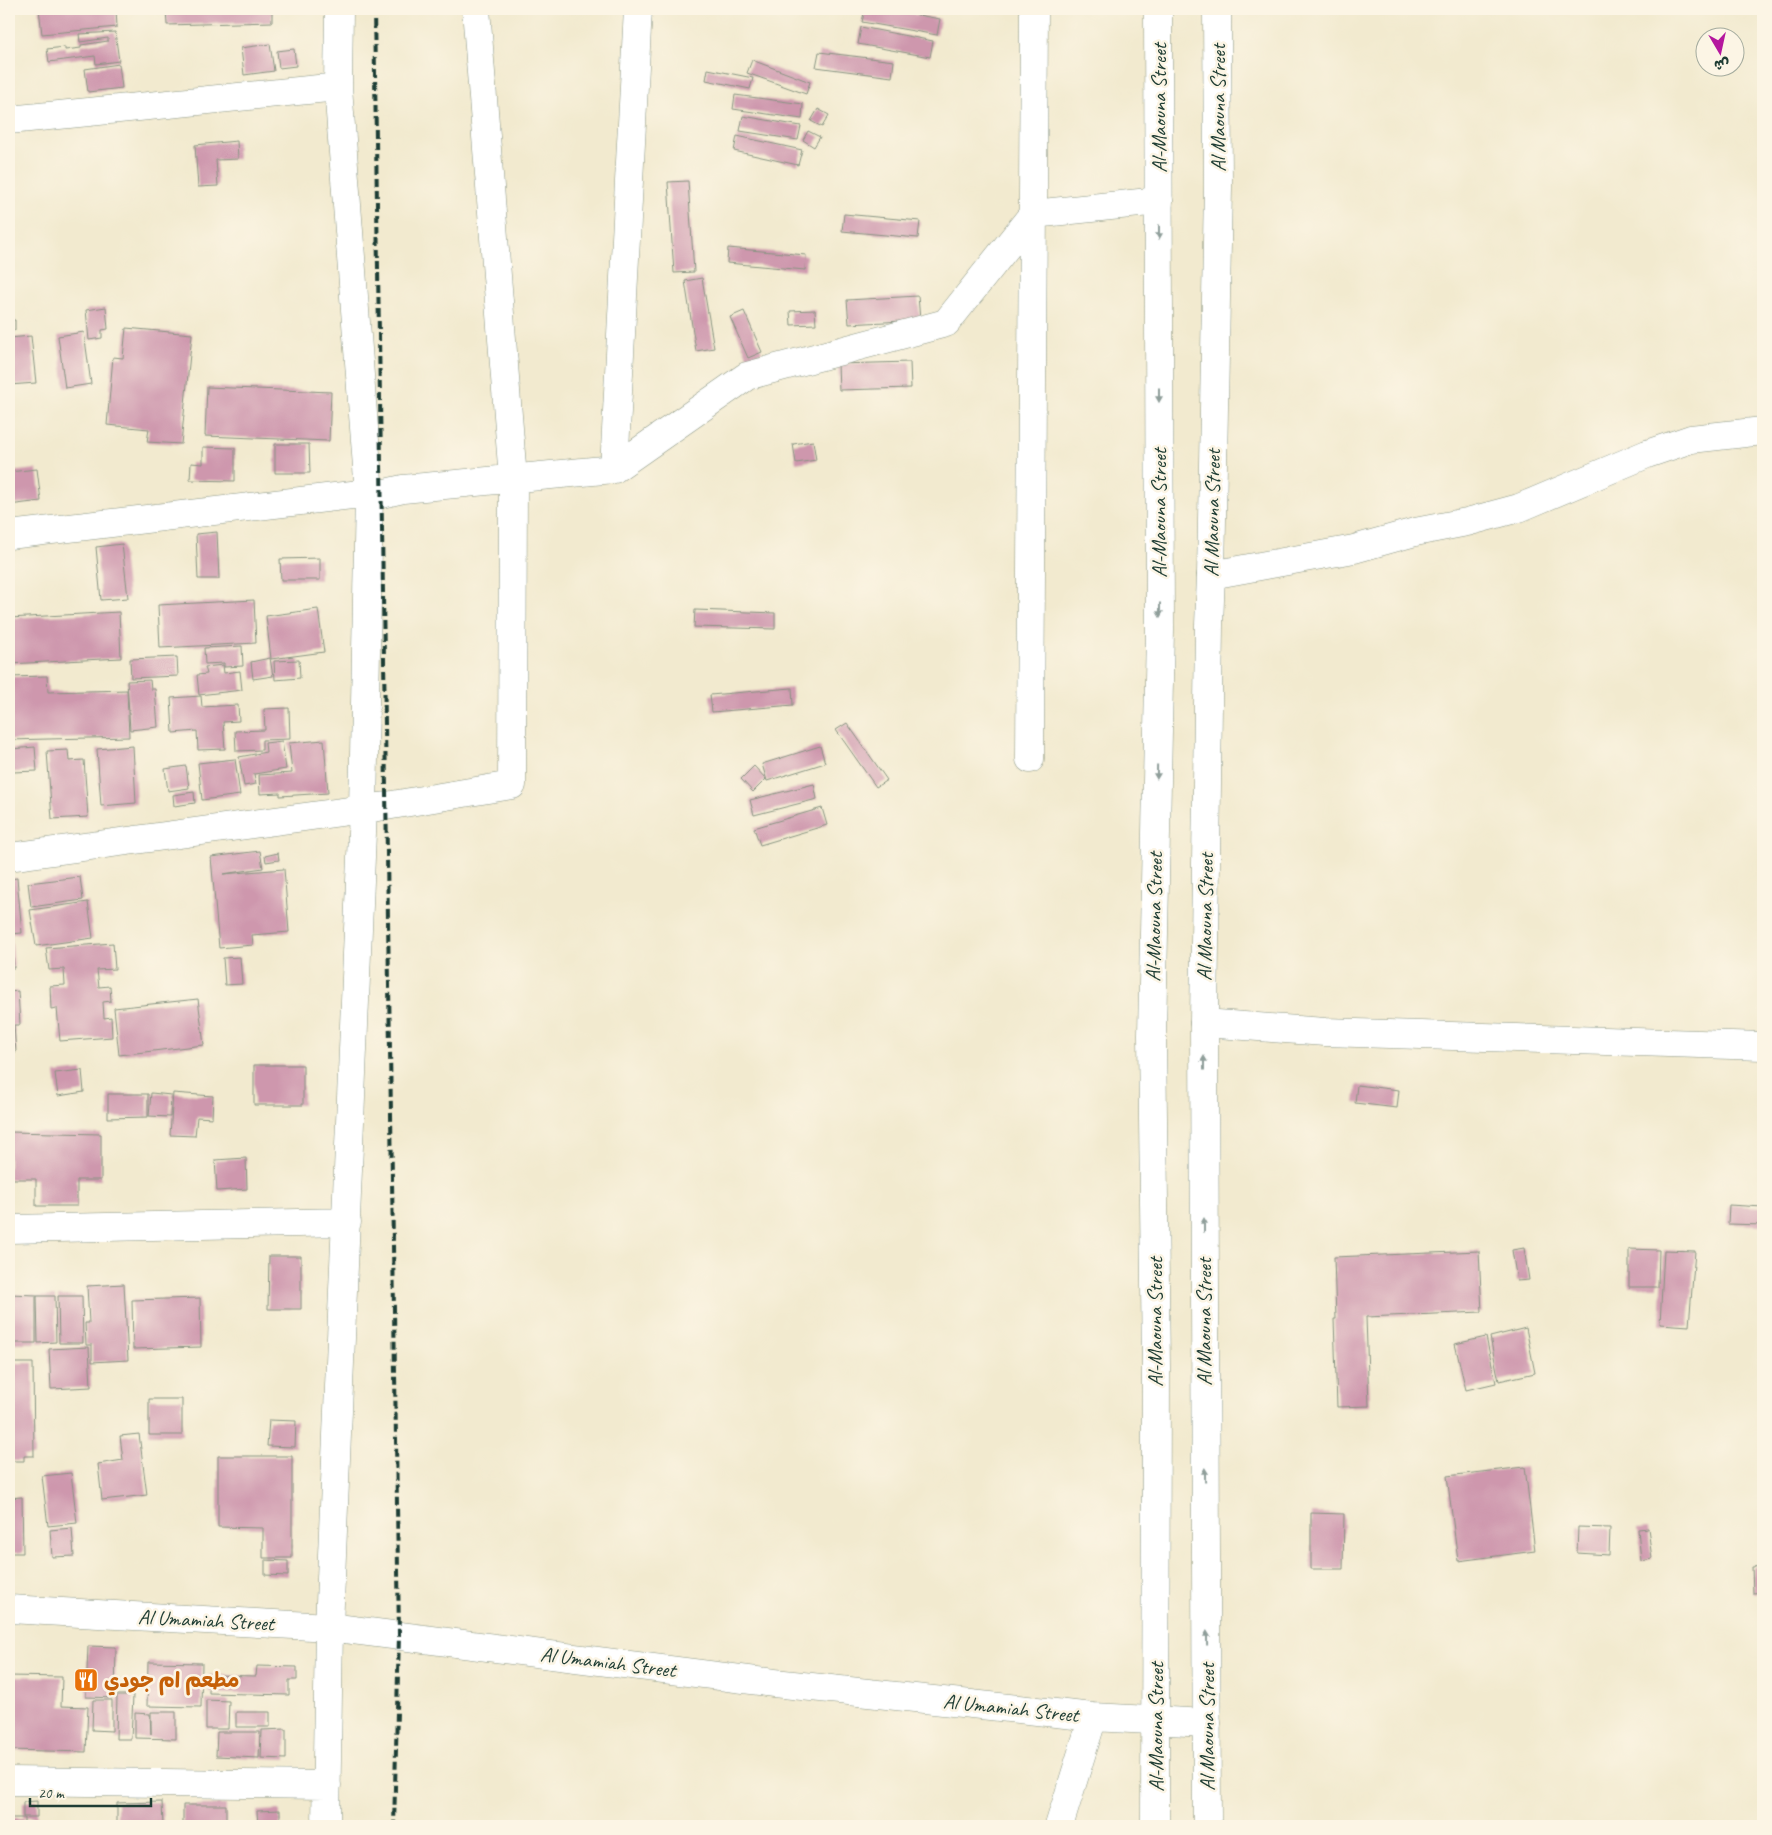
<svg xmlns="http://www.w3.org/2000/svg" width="1772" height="1835" font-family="Caveat,'Playpen Sans Arabic',sans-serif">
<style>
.building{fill:#ce97ad}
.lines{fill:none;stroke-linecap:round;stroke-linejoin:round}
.minor-casing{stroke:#889482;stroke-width:29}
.highway-casing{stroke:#889482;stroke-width:29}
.minor{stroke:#fff;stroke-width:28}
.highway{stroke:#fff;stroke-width:28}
.rail{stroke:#1f3d34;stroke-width:4;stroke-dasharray:8 4;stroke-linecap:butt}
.oneway{fill:#8f9e9a}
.labels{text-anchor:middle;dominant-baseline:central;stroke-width:5;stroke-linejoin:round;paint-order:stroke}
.street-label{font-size:21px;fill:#1f3d34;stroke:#fcf5e5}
.food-label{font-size:21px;font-weight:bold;fill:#c56008;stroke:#fcf5e5;text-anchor:start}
</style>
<rect width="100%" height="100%" fill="#fcf5e5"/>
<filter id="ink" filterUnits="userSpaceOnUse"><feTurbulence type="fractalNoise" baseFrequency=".02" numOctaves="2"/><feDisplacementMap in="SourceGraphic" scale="10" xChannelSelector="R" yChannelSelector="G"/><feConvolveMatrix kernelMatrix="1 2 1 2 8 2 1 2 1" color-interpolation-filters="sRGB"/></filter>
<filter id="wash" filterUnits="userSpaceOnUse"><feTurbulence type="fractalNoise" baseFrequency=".0096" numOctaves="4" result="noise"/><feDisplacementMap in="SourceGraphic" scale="20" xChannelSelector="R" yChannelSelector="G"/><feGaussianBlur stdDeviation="1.12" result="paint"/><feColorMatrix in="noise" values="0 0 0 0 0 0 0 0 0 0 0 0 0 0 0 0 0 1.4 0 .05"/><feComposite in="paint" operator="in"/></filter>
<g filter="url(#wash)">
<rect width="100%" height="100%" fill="#f2eacf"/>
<g id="blocks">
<path class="building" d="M39,9H116L117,27L42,34Z
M166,9H272V22L167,25Z
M865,9H885L940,19L937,35L862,22Z
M861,27L933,41L930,57L858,44Z
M115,32L119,61L96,64L95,56L49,62L47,49L65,47V50L81,48V45L108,41V38L80,42L79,34Z
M270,44L274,71L244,75L241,48Z
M294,49L296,66L279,68L277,51Z
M819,52L894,61L892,77L816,67Z
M752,60L810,82L806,94L747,73Z
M119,64L122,88L88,92L85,69Z
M708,69L753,78L750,89L706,80Z
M735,95L803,104L802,119L733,109Z
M818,109L829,115L822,127L811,121Z
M743,116L801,126L798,140L740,131Z
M808,131L820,137L814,147L803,140Z
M737,136L802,150L798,165L734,151Z
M237,141L238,159L216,160L218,186L198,187L195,145Z
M688,181L694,272L674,273L668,182Z
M844,214L920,221L918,238L842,231Z
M728,248L806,255L805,270L727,263Z
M702,278L714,348L696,351L685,281Z
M918,296L920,320L849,324L847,300Z
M106,307L108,329L102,330V338L89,340L86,310Z
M815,310L816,324L791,325L790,311Z
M744,311L762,352L748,358L730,317Z
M9,320H15V330H9Z
M126,328L192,334L181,444L147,442L149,429L107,425L113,357L123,358Z
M84,332L91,384L65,388L58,336Z
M31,336L36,383L9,385V338Z
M910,362L911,388L839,390L838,364Z
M207,387L331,392L329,441L205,436Z
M813,441L816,460L796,463L793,444Z
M275,444H309L310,473H275Z
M203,447L235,448V481L190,480L191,463L203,464Z
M37,469L41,501L9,505V472Z
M217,532L219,579H198L196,534Z
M122,544L128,598L101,600L96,547Z
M320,558V580H281L280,559Z
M254,600L256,643L160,648L158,605Z
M318,609L324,652L271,659L266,616Z
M695,610L775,613V629L694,627Z
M119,612L121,658L9,664V618Z
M242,646L243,666L224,667V663L205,664L204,648Z
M177,657L178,676L131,678L130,659Z
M270,658L273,676L253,679L251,662Z
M299,660L300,678L275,680L274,661Z
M223,665L224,673L240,671L242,690L199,695L197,675L207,674L205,667Z
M47,676L48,692L127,690L129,737L9,740V677Z
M150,680L151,689H155L158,727L130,730L127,681Z
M792,688L793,705L712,712L710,695Z
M201,696L202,707L238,705L239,721L223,722L225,749L198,750L197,731L173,733L171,698Z
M289,708L290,739L262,740V750L236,751L235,731L265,730L264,709Z
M847,723L887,780L876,787L836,730Z
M324,740L328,793L280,796V793L260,794L259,775L292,773L289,743Z
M282,741L286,769L254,774L256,784L244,786L239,757L266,752L265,743Z
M133,746L136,803L101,806L97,749Z
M820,746L825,763L767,781L762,764Z
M35,747L37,771L13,772L11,749Z
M68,750L69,761L84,760L88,817L52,819L47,751Z
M235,759L240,795L202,800L198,763Z
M186,766L189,788L168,791L165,769Z
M754,766L766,779L753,792L741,779Z
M9,783H11L13,805H9Z
M814,784L817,799L754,815L750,800Z
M194,792L195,803L174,806L173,795Z
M822,808L827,825L760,845L754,828Z
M260,851L263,868L223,874L284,869L289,932L252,935L253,945L219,948L211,857Z
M278,853L279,860L266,862L265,856Z
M80,877L83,900L31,907L28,883Z
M17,878L22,933L11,934L14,968H9V879Z
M88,902L93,938L36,946L30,910Z
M113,943L115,969L97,970L99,987L110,986L111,1001L103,1002L104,1018L111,1017L112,1037L60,1041L57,1008L51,1009L50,986L65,985L64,969L49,970L46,948Z
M240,957L242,984L225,985L223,958Z
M18,991L20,1025H14L16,1052H9V992Z
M198,999L204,1045L119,1055L114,1008Z
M254,1065H303V1105H254Z
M82,1070L84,1092L58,1096L55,1073Z
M1357,1085L1399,1090L1397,1108L1355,1103Z
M151,1093L171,1095L170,1117L149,1116Z
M173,1093L213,1096L212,1118L197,1117L195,1136L170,1135Z
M108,1094H148V1117L108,1118Z
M9,1132L101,1134V1180H77V1206H36V1179H9Z
M246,1158L247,1189L217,1191L215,1160Z
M1729,1205L1763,1207V1225L1728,1224Z
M1524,1248L1529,1280L1517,1281L1512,1250Z
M1629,1249L1659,1250L1658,1287H1629Z
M1664,1250L1695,1251L1689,1326L1660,1324Z
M1479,1251L1482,1312L1366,1317L1369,1406L1337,1407L1334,1319H1336L1334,1257Z
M269,1256H301V1309H268Z
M124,1284L128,1360L92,1362V1345H86L85,1323H89L87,1286Z
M9,1294L36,1295V1343H9Z
M37,1296H55L56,1342L38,1343Z
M58,1296H82L83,1343H59Z
M200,1298L201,1347L133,1349L132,1300Z
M1526,1328L1535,1373L1499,1381L1490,1337Z
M1486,1337L1496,1383L1466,1390L1455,1344Z
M89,1347L91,1387L51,1389L49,1349Z
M9,1363H33L34,1456H24V1461H9Z
M149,1399H182V1435H149Z
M269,1420L296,1421L295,1447L267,1446Z
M139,1434L147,1495L102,1500L98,1464L123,1460L120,1436Z
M218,1456H292V1558H263V1528L218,1527Z
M1525,1467L1535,1551L1458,1561L1447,1476Z
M71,1473L77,1523L48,1526L42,1476Z
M22,1497L23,1553H9V1498Z
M1311,1513L1344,1514L1343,1569H1311Z
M1578,1527L1610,1528L1609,1555L1577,1553Z
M72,1528L74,1556L52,1557L50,1530Z
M1648,1528L1652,1559L1641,1561L1638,1529Z
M265,1560L288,1561V1576L265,1575Z
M1763,1566V1592L1753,1593L1752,1567Z
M88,1646L116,1647L115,1698L86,1697Z
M148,1662L202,1663L201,1707L147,1706Z
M257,1666L297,1667V1680H289V1695L209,1693V1675L256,1676Z
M9,1676L62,1677L61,1706L88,1707L86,1752L9,1750Z
M117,1695H133L131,1739H116Z
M93,1700H112V1731L92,1730Z
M206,1700L229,1701L228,1729H206Z
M151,1712H176V1739L135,1738V1713L150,1714L151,1734Z
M236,1712H270V1727H236Z
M286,1729V1759L261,1758L262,1730Z
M217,1732H260L259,1758L216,1756Z
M37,1801V1817H23V1802Z
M162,1802L163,1826H117V1803Z
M183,1805H226V1826H183Z
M280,1810V1826H258L257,1811Z
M9,1818H24V1826H9Z"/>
</g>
</g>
<g filter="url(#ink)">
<use href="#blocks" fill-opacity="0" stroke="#889482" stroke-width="1"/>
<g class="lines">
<defs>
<path id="minor" d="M9,120L338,87
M614,469L747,376L946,323L1033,214L1159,201
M9,535L369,493L381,494L403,489L614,469L638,9
M1211,575L1354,549L1415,532L1467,522L1519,508L1647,454L1691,439L1763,431
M1030,759L1034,9
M9,857L386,806L512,785L513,479L476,9
M1204,1023L1325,1032L1763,1046
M9,1229L347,1222
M9,1609L329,1627L774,1683L1093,1717L1207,1723
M9,1781L327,1785
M326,1826L329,1627L363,809L369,493L338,87L339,9
M1059,1826L1093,1717"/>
<path id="highway" d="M1155,1826L1156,1367L1152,1035L1160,630L1158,9
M1207,1826L1204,1023L1209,625L1211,575L1218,187L1217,9"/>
</defs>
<use href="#minor" class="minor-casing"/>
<use href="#highway" class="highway-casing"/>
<use href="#minor" class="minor"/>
<use href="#highway" class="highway"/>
<path class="rail" d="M374,9L399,1635L394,1826"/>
</g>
<defs><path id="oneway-solid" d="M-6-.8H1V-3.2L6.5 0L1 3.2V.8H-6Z" transform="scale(1.25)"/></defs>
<g class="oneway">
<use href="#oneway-solid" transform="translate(1159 232) rotate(90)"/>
<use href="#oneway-solid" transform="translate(1159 395) rotate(90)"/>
<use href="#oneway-solid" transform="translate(1160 610) rotate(90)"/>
<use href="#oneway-solid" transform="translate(1157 772) rotate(91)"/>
<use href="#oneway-solid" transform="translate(1204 1063) rotate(-90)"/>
<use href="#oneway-solid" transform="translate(1204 1225) rotate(-90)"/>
<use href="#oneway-solid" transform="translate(1205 1475) rotate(-91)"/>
<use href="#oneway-solid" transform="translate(1207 1638) rotate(-91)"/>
</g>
</g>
<defs>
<symbol id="restaurant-square" viewBox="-11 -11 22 22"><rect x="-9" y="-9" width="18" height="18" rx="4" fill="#e8710a" stroke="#fcf5e5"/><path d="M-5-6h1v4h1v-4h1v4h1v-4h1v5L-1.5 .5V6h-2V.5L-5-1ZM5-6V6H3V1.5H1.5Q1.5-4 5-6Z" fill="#fff"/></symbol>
</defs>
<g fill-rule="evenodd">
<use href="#restaurant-square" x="72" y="1666" width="28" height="28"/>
</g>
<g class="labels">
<g class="street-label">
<text transform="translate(1159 108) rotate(-90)">Al-Maouna Street</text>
<text transform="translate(1218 108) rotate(-90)">Al Maouna Street</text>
<text transform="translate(1159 513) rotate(-90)">Al-Maouna Street</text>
<text transform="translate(1212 513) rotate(-89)">Al Maouna Street</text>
<text transform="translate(1154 917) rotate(-89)">Al-Maouna Street</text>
<text transform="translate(1205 917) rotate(-89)">Al Maouna Street</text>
<text transform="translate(1155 1322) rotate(-90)">Al-Maouna Street</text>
<text transform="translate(1204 1322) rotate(-90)">Al Maouna Street</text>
<text transform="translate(206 1620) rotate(3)">Al Umamiah Street</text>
<text transform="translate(608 1662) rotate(7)">Al Umamiah Street</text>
<text transform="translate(1011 1708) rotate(6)">Al Umamiah Street</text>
<text transform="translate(1156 1727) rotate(-90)">Al-Maouna Street</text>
<text transform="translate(1207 1727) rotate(-90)">Al Maouna Street</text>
</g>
<g class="food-label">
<text x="104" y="1680">مطعم ام جودي</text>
</g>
</g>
<rect width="1772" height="1835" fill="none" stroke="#fcf5e5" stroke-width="30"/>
<g transform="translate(1720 52) rotate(171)"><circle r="24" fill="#fcf5e5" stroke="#a4ab9e"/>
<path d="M0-4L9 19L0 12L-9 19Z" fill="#b5179e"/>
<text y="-8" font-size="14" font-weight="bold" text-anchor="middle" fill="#1f3d34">ش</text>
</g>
<path d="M30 1798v8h121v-8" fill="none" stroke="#1f3d34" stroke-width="2.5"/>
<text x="38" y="1798" font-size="15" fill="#1f3d34" stroke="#fcf5e5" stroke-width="4" paint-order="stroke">20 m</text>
</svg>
